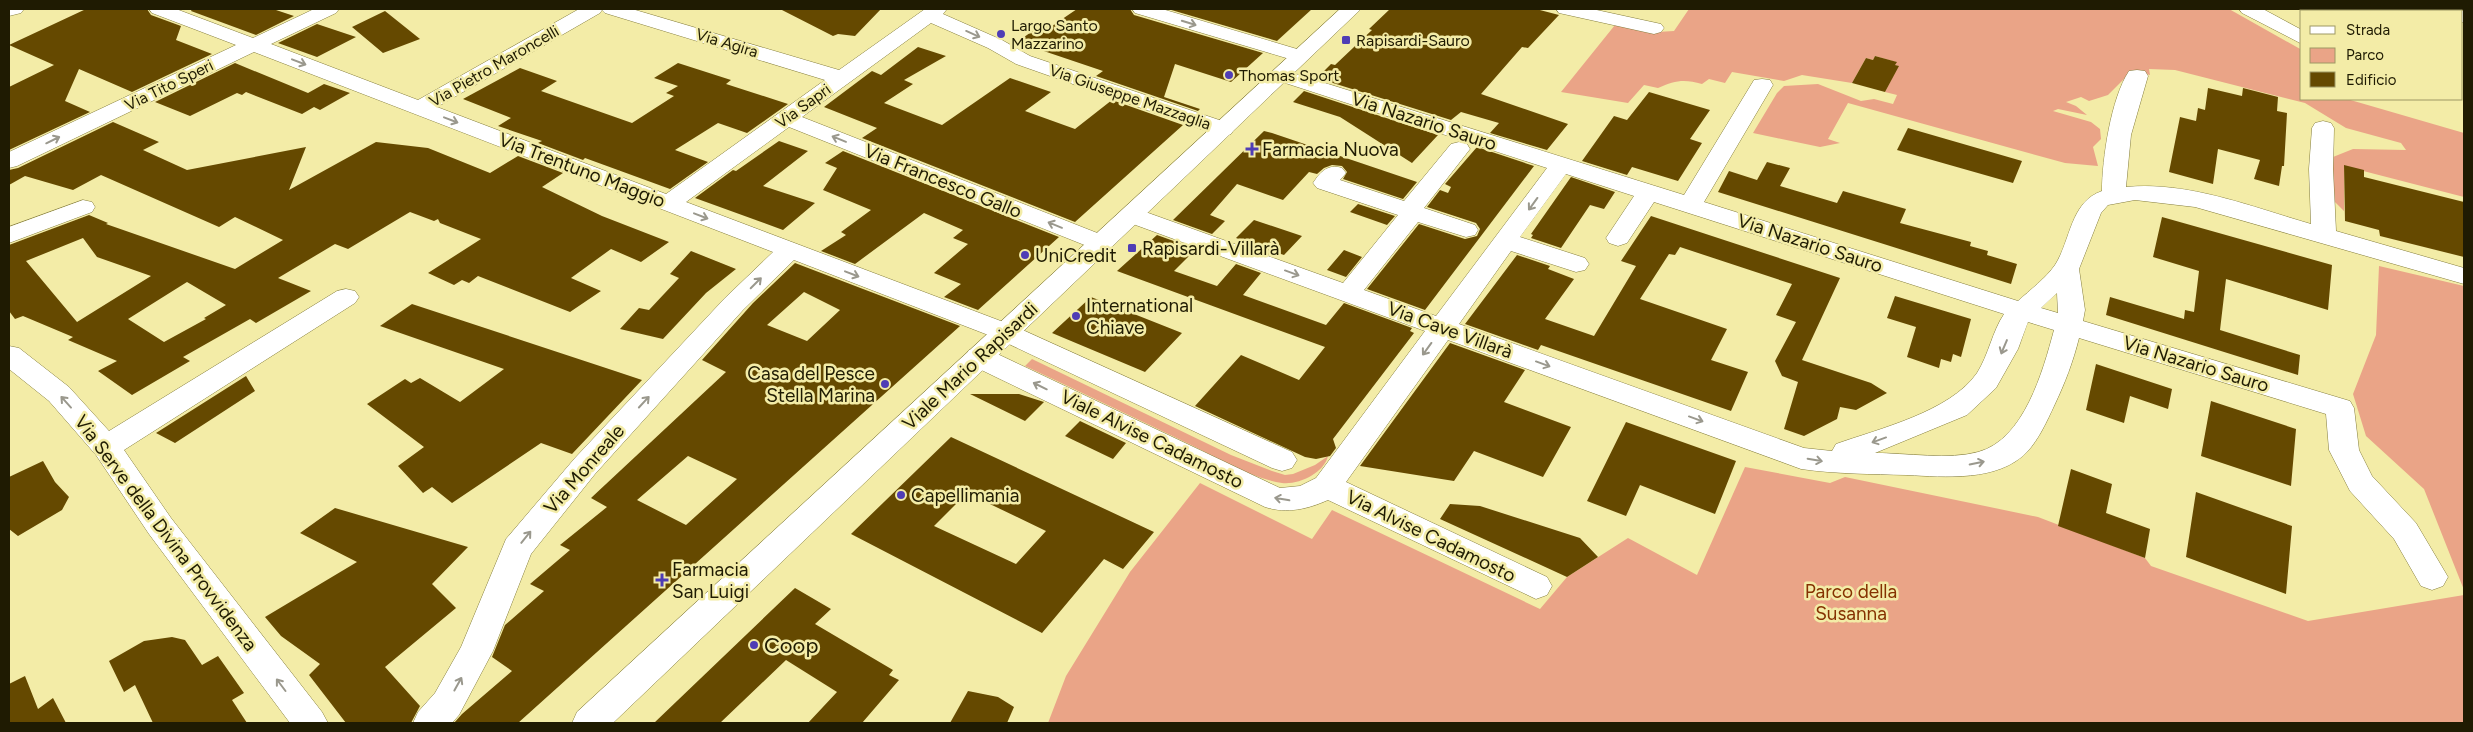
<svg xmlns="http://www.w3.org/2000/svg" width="2473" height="732" font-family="Figtree,sans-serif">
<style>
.green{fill:#eaa487}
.building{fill:#654900;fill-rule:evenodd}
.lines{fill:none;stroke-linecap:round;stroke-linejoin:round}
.minor-casing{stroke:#857e3d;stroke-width:1}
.major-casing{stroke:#857e3d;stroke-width:1}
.minor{fill:#fff;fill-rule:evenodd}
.major{fill:#fff;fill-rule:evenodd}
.oneway{stroke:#9a988d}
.poi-dot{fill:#4f3db5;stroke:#f3eca7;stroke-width:2}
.labels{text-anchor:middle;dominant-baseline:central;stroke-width:5;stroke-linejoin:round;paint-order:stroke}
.far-poi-label{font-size:16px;fill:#1f1b02;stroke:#f3eca7;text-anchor:start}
.far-street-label{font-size:16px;fill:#1f1b02;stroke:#f3eca7}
.street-label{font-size:19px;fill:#1f1b02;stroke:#f3eca7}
.poi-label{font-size:19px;fill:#1f1b02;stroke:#f3eca7;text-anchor:start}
.park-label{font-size:19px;fill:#853101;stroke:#f3eca7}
.near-poi-label{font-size:22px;fill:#1f1b02;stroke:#f3eca7;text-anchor:start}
</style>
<rect width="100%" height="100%" fill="#f3eca7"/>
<path class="green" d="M1689,9H2229L2302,50V99H2347L2464,133V197L2344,166V211L2333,200L2330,164L2333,157L2353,149L2406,150L2401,143L2346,128L2305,103L2175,70L2149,69L2150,75L2133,70L2108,95L2089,101L2081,97L2066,102L2076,106L2087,115L2058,109L2053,111L2091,122L2100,129L2101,139L2093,147L2098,166L2065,163L1848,103L1828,139L1840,143L1820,147L1753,133L1777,93L1784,86L1818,84L1861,101L1874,99L1893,104L1897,95L1885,92L1898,66L1895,65L1896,62L1875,56L1873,60L1866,58L1852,83L1802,75L1784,81L1732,72L1725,83L1709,79L1702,84C1685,79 1675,80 1658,88L1644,85L1628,103L1561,92L1615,25L1657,32L1674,31Z
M2379,266L2464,286V590L2424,489L2366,436L2353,394L2376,335Z
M1032,359L1231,455L1272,471L1285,475L1293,474L1315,465L1328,456C1324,473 1299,485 1282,483C1249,478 1217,457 1187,443C1133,417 1079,391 1025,366Z
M1745,467L1830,483L1845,477L2038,517L2145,558L2151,566L2308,621L2464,595V723H1048L1066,676L1130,572L1200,483L1312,539L1332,510L1540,609L1567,577L1628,538L1697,575Z"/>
<path class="building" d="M86,9H147L151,15L181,26L176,40L212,54L132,92L79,69L65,101L90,112L9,150V87L54,65L9,45Z
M192,9H273L294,16L256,35L191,11Z
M780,9H881L855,36L838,34L833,36Z
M1077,9H1130L1134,15L1263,53L1231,82L1175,64L1164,97L1200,109L1198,111L1096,76L1103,71L1017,42L1044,23L1052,26Z
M1168,9H1312L1277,41Z
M1390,9H1536L1559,15L1528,48L1522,47L1481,94L1568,124L1547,150L1490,133L1499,123L1461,112L1451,120L1317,78L1331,64L1335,65L1372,30L1369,29Z
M385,11L420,39L383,53L352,27Z
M317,24L356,37L317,57L278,43Z
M918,47L946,56L904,80L913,84L884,103L942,125L1010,78L1051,92L1025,111L1075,129L1112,100L1183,125L1075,222L862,138L877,128L824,107L872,71L881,75Z
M1875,56L1897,62L1895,65L1899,66L1885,92L1852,83L1866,58L1873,60Z
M235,63L308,93L324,84L350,93L320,110L314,107L302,114L246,92L242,95L237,93L190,116L155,102Z
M678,63L731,80L726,84L788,104L747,133L718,123L675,150L708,162L670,189L585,158L583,160L538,143L542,141L498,126L511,118L463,99L520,68L557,81L541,91L632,123L674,96L666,93L678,86L654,78Z
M2208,88L2242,96L2243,88L2278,97L2277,111L2287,113L2284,166H2282L2279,186L2254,179L2260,160L2218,149L2213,184L2169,172L2180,117L2196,121L2198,108L2205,110Z
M1304,91L1438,135L1412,163L1340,117L1293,102Z
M1649,92L1710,110L1690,139L1702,143L1678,181L1632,167L1627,175L1582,161L1614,116L1627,120Z
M113,122L159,142L143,150L187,170L306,147L289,190L376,142L428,148L490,173L518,156L563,173L542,187L602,216L669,242L641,262L611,249L571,278L601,291L570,312L478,276L469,283L462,280L454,285L428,273L481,239L440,223L438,219L434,221L410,212L348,249L335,244L278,278L311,291L256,323L250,319L183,357L190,361L132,395L98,371L117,361L68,340L73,337L23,316L15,319L9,311V245L89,215L108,223L106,224L235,269L283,240L235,217L219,227L101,175L73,190L25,176L9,185V170L18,168ZM83,238L97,257L151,276L77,322L26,261ZM187,282L226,305L204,318L206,319L164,342L128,319Z
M1908,128L2022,161L2013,183L1897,150Z
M1264,131L1272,133L1417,182L1403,199L1343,179L1347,172L1342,166L1332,165L1324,168L1317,174L1309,172L1283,200L1237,184L1210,215L1225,221L1212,234L1173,220Z
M779,141L808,151L763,186L815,203L783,230L695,198L733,170L736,171Z
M1477,147L1534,166L1425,310L1367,289L1419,224L1465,239L1477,236L1480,229L1476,223L1427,207L1440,190L1448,193L1451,187L1445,184Z
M843,151L1059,237L978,310L944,297L961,284L934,273L968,244L953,238L963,230L924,213L855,264L821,251L846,235L841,232L871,210L823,190L837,168L825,163Z
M1767,162L1790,168L1780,186L1837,203L1843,191L1906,209L1900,223L1971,242L1970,246L1988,251L1987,255L2017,264L2011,284L1718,192L1729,171L1757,180Z
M2344,165L2364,170V177L2464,202V257L2380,236L2379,230L2345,221Z
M1571,177L1615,192L1604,209L1590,205L1561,248L1531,238L1533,235L1531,234Z
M1358,204L1395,216L1387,225L1350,212Z
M1651,216L1840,278L1802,360L1871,383L1887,393L1856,410L1840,407L1837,419L1804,436L1784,429L1798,382L1782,376L1775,361L1796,322L1776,315L1792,284L1680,247L1675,255L1669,254L1640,299L1727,329L1711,360L1748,372L1731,411L1541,345L1538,350L1465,324L1517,255L1550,266L1548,269L1574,279L1545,319L1594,336L1636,266L1621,261Z
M2162,217L2332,265L2328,310L2226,279L2220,330L2300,355L2298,375L2106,315L2110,297L2184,319L2185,310L2194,312L2199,271L2153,257Z
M1254,220L1302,236L1284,255L1278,253L1275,257L1250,248L1253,244L1236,238Z
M1157,235L1196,249L1174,271L1217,286L1236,264L1261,273L1243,295L1326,325L1344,303L1412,328L1410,331L1414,333L1333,439L1336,448L1330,456L1316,459L1305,457L1195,406L1241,355L1299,380L1325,347L1117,271Z
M1344,250L1362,257L1346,277L1327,270Z
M691,251L736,269L706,293L663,339L620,329L639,308L649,310L679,278L670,274Z
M795,263L960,326L518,723H454L462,714L512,671L492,657L505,625L544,591L530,584L570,550L560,545L607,507L591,498L726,372L702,360L753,303ZM804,292L840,310L807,341L767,325ZM688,456L737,479L686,525L637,500Z
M1895,296L1971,319L1961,357L1953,354L1951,362L1941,359L1939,368L1907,357L1916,327L1887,318Z
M1091,297L1182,333L1145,372L1052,333Z
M412,304L615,371L642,380L572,454L541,443L452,503L432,487L423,493L398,466L424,447L367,404L405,379L411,383L420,378L460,402L504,369L380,326Z
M1450,343L1525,370L1504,402L1571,427L1543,477L1474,451L1454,481L1360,466Z
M2096,364L2172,389L2168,409L2130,396L2124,423L2086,410Z
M246,376L255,391L175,443L156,433Z
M970,394H1019L1044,402L1025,421Z
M2211,401L2296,429L2291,486L2201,456Z
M1080,421L1126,443L1113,459L1065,436Z
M1626,422L1736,461L1715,514L1640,485L1626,516L1587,501Z
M951,437L1154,532L1123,569L1104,559L1042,633L851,534ZM967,493L1046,531L1016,564L934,526Z
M43,461L55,482L69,497L62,510L18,536L9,529V477Z
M2071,469L2112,484L2106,513L2150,529L2145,558L2058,526Z
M2196,492L2292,526L2286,594L2186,557Z
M1450,504L1480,506L1580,538L1598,557L1567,577L1440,519Z
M335,508L468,547L432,584L456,608L385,667L420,706L411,723H346L309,675L320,664L281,636L265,617L357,562L300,533Z
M795,588L831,609L815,624L893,670L889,675L899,680L862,723H808L837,692L786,660L720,723H654Z
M172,637L185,640L202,665L218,656L244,693L232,700L247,723H153L135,685L124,692L109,661L144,641Z
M25,676L38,709L53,698L66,723H9V684Z
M968,691L998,697L1014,707L1007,723H950Z"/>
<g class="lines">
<defs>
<path id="minor" d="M9,9H24L21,13L9,16Z
M149,9H176L253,38L314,9H339L336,13L271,44L418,100L579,9H632L839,70L925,9H947L943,14L1002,40L1030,56L1231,124L1234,129L1231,134L1223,136L1215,134L1016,64L988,48L931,23L802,117L1110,238L1113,243L1110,248L1101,251L1092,248L789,127L686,202L1014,326L1292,452L1297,460L1292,468L1282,471L1272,468L996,338L794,260L743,310L595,474L531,554L493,651L459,715L452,723H413L418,712L435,693L461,647L506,539L575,458L725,298L773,252L254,52L17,166L9,168V152L236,45L152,13ZM602,10L605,13L825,80L666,194L437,107L600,13Z
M1132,9H1162L1307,52L1310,56L1307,60L1300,62L1293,60L1135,13Z
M1556,9H1592L1661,24L1664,28L1661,32L1654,34L1559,13Z
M2239,9H2263L2302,30V44L2242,13Z
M2416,9H2445L2447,11H2418Z
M2457,11H2464V23L2462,22V11Z
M1280,69L1684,195L1754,80L1762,79L1770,80L1773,85L1704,202L2018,301C2030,290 2046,278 2055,265C2071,240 2070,202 2102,191C2102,159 2111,98 2129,71L2137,70L2145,71L2148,76L2131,135L2126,187C2188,181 2252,207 2311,224L2309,169L2312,128L2315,123L2323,121L2331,123L2334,128L2333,169L2336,231L2464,268V284L2195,207L2135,200L2108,205L2101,213L2079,269L2085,310L2083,321L2350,401L2354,408L2359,450L2372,476L2416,523L2448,577L2443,586L2432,590L2421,586L2394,539L2350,491L2329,450L2326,414L2079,338C2073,362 2065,383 2054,406C2047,421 2039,439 2027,452C1998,482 1945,477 1907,475C1872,474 1836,474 1801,469L1448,340L1346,482L1547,577L1552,586L1547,595L1536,599L1328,500C1308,509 1287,514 1265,507L969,364L965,357L969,350L979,348L989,350L1280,488L1300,486L1316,478L1425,331L1122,220L1119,215L1122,210L1131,208L1140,210L1343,283L1398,215L1317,188L1313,183C1321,171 1328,164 1342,168L1346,173L1340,180L1404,201L1451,144L1459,142L1467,144L1470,149L1424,208L1475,225L1478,230L1475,235L1466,237L1418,222L1364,290L1436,316L1547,168L1273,79L1269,75L1273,71ZM1566,174L1634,196L1606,238L1609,243L1618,246L1627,243L1654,202L2004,314C1992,332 1989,354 1977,373C1950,412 1878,429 1836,444L1832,451L1804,448L1459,324L1511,251L1576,272L1585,270L1589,264L1585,258L1520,237ZM2057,293L2058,313L2041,308ZM2028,322L2054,330C2043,371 2024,440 1978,452C1951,460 1904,453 1875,453L1967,415L1996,388L2018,349Z
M83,200L92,202L95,207L92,212L9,243V227Z
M346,289L355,291L359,297L355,303L124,450L171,518L322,712L328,723H290L149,534L96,455L49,401L9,369V346L19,348L69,387L109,431L337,291Z"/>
<path id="major" d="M1340,9H1361L613,723H572L577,712Z"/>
</defs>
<use href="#minor" class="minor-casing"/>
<use href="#major" class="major-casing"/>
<use href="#minor" class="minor"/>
<use href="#major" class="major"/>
</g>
<defs><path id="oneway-shaft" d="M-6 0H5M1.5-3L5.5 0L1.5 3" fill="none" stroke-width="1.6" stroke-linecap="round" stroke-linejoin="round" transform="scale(1.25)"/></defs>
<g class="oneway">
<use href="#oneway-shaft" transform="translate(1189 23) rotate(17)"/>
<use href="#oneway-shaft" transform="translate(973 34) rotate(24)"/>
<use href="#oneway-shaft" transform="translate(299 62) rotate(21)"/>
<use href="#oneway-shaft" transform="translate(451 120) rotate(21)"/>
<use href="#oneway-shaft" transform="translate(839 139) rotate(-158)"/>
<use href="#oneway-shaft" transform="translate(53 140) rotate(-26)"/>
<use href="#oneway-shaft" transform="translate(1533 204) rotate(126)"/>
<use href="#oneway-shaft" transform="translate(701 216) rotate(21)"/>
<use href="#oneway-shaft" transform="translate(1055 225) rotate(-158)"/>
<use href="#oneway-shaft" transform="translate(1292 273) rotate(20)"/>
<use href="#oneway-shaft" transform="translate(852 274) rotate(21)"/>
<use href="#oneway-shaft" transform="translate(756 283) rotate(-45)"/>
<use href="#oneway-shaft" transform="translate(2004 347) rotate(113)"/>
<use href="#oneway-shaft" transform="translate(1427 349) rotate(126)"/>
<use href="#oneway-shaft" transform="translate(1543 364) rotate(20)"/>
<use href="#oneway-shaft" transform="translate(1040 386) rotate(-154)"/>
<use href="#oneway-shaft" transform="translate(66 402) rotate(-132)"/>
<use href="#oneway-shaft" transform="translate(644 402) rotate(-47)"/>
<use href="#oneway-shaft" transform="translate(1696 419) rotate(20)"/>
<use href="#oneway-shaft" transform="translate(1879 440) rotate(160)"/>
<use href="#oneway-shaft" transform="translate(1815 460) rotate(10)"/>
<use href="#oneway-shaft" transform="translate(1977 463) rotate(-12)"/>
<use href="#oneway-shaft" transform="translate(1282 499) rotate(-170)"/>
<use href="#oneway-shaft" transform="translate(526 537) rotate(-51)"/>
<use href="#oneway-shaft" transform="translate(458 684) rotate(-61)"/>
<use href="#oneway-shaft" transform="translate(281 685) rotate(-127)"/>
</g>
<g class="poi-dot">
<circle cx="1001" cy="34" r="5"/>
<rect x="1341" y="35" width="10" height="10" rx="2.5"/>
<circle cx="1229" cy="75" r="5"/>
<path d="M1249.5 141.5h5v5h5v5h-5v5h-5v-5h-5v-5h5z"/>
<rect x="1127" y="243" width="10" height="10" rx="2.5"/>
<circle cx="1025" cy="255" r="5"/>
<circle cx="1076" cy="316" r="5"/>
<circle cx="885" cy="384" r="5"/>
<circle cx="901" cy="495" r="5"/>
<path d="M659.5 572.5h5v5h5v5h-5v5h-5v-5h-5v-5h5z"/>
<circle cx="754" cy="645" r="5"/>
</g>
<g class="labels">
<g class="far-poi-label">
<text x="1011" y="25">Largo Santo<tspan x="1011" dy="18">Mazzarino</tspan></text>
<text x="1356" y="40">Rapisardi-Sauro</text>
<text x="1239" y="75">Thomas Sport</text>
</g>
<g class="far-street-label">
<text transform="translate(727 43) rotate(17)">Via Agira</text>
<text transform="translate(494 66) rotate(-30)">Via Pietro Maroncelli</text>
<text transform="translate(169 85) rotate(-26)">Via Tito Speri</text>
<text transform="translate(1130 97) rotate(19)">Via Giuseppe Mazzaglia</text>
<text transform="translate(803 106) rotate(-36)">Via Sapri</text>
</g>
<g class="street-label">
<text transform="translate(1424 121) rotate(18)">Via Nazario Sauro</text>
<text transform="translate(582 170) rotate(21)">Via Trentuno Maggio</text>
<text transform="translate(943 181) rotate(22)">Via Francesco Gallo</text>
<text transform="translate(1810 243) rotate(18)">Via Nazario Sauro</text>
<text transform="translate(1450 330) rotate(20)">Via Cave Villarà</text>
<text transform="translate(2196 364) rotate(17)">Via Nazario Sauro</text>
<text transform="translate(970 366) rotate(-43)">Viale Mario Rapisardi</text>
<text transform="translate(1152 439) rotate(26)">Viale Alvise Cadamosto</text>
<text transform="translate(584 469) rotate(-49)">Via Monreale</text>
<text transform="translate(166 533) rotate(53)">Via Serve della Divina Provvidenza</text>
<text transform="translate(1431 536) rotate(26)">Via Alvise Cadamosto</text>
</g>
<g class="poi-label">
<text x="1262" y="149">Farmacia Nuova</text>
<text x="1142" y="248">Rapisardi-Villarà</text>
<text x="1035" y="255">UniCredit</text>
<text x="1086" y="305">International<tspan x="1086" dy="22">Chiave</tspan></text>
<text x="875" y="373" text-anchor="end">Casa del Pesce<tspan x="875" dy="22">Stella Marina</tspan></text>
<text x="911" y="495">Capellimania</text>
<text x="672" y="569">Farmacia<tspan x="672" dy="22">San Luigi</tspan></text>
</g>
<g class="park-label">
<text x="1851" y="591">Parco della<tspan x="1851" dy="22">Susanna</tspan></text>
</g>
<g class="near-poi-label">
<text x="764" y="645">Coop</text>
</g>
</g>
<rect width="2473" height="732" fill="none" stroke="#1f1b02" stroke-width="20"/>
<rect x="2300" y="10" width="162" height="90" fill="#f3eca7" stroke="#9e9865"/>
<rect x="2310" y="26" width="25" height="8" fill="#ffffff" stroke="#9e9865"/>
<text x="2346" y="35" font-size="15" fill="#1f1b02">Strada</text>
<rect x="2310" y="48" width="25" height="15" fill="#eaa487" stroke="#9e9865"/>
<text x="2346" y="60" font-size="15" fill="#1f1b02">Parco</text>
<rect x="2310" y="72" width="25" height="15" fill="#654900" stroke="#9e9865"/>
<text x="2346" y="85" font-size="15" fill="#1f1b02">Edificio</text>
</svg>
